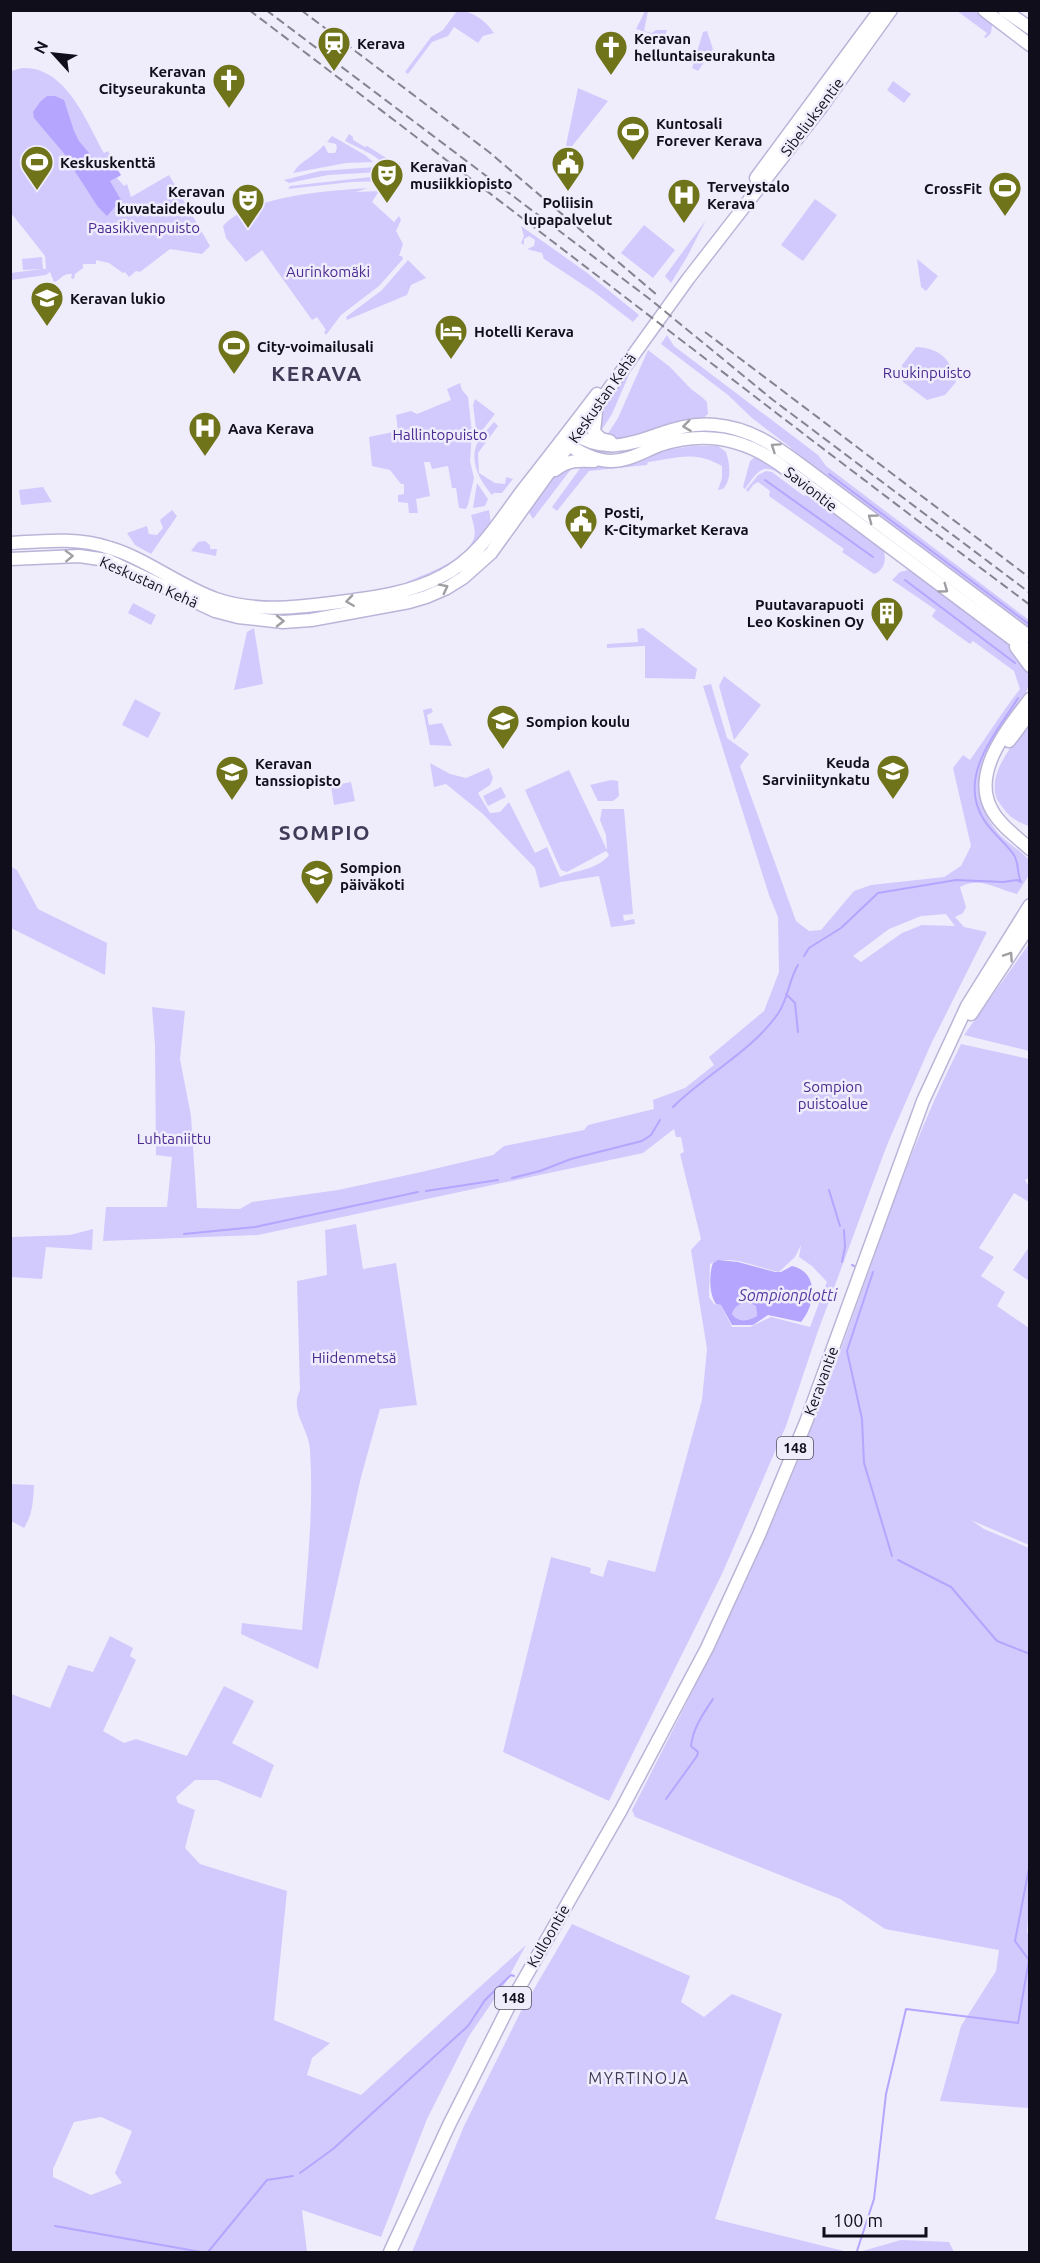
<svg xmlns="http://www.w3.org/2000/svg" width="1040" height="2263" font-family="Ubuntu,sans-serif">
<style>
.green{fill:#d2cafd;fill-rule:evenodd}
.water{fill:#b6a5fe;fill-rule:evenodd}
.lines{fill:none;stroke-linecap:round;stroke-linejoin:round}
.stream{stroke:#b6a5fe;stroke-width:2}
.major-casing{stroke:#bab5d8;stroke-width:15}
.major{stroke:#fff;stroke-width:12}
.rail{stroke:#858390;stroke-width:2;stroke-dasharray:9 4.5;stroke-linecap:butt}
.oneway{stroke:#9f9fa3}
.labels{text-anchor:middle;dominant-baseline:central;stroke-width:5;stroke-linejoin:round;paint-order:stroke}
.shield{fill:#efedfc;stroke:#53515e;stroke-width:1.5}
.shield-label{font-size:14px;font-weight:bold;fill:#100e1a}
.poi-label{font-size:15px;font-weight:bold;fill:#100e1a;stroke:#efedfc;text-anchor:start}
.street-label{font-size:15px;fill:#100e1a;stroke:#efedfc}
.park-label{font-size:15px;fill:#4b2a90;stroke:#efedfc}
.water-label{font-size:16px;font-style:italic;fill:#57399f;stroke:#efedfc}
.neighbourhood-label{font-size:16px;letter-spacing:1.5px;fill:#413b58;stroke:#efedfc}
.district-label{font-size:21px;font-weight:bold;letter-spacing:1.5px;fill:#413b58;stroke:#efedfc}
</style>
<rect width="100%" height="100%" fill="#efedfc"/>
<path class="green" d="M457,11C472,10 486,21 494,33L483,36L478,43L454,27L448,36L432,42L408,74L405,72L431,37L443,30Z
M645,11H648L644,31L652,33L656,30H667L662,46L653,43L655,35L636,29Z
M957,11H975L992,25L991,33L986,38L984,37L987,33Z
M707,31L713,49L698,71L692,68L703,32Z
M22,68C66,66 86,121 104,153L108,151L112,158L108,161L111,168L115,166L121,175L117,178L124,186L127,184L131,197L169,175L210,246L202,254L170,249L140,272L136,271L129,277L125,272L123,273L109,263L96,260V264H83V268L75,274L74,279L71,278L72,274C62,273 61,280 54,282L50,272L46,275L11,280V273L42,269L23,270L22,259L42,257L43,269H46L45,256L11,213V71Z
M893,81L911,94L904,103L887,90Z
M578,88L608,101L569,150L566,145Z
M349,134L353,137V140L365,147L367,146L388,159L400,163L401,169L391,168L371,154L345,141Z
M332,136L365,155L373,162L346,163L293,173C300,161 315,156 324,145L328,153H335L337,148L336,144L327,142Z
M376,167L381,169L379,172L328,175L289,183L284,180L320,171Z
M371,177L386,178V181L351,182L288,189L290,186Z
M368,188L356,192L379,191L372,202L394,222L399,216L401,220L396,231L403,244L399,256H402L403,259L379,286L341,315L326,335L324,332L326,330L317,317L312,320L262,250L246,262L226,238L223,226C251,195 328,191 368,188Z
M815,199L837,215L803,261L781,245Z
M706,220L687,257L671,283L665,276Z
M644,225L675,250L653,278L621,253Z
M521,226L586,272L639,315L633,322L594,292L544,259L542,253L527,249L534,246L535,240L529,236L524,239V245L521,243L524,236Z
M917,259L938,276L926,291L921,287Z
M408,260L426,278L411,285L407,295L347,320L346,317L382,290Z
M667,335L674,346L818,455L826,466L1029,620V632L805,463L790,447L752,418L728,395L661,344Z
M916,347C940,348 951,359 956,382L945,395L927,400L903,382L902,365Z
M648,350L670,367L691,389L703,398L707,402L708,414L702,419L630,437L609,439L607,435L618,418Z
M629,369L631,370L612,414L601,431H596L598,418Z
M460,383L462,390L468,397L472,433L470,461L474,478L468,505L466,509L459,508L456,488H452L448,466L432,469L430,462H424L430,496L416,499L418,513H409L408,503L398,502V495L404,494V484H401L390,470L372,466L369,437L398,431L396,415L411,411L417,414L451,400L447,389Z
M475,399L495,414L477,437L473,405Z
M494,422L498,426L478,453L479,473L495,483L505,484L506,477L513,479L502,493H494L492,495C481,482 470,464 476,446C479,438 488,429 494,422Z
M692,446H718L726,452C730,464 732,479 723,489L718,490L722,478V466C694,450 678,458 648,462L647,465L589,471L557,511L552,507L584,463Z
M756,456L779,469L789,480C765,463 761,465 745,489L743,487L750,461Z
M575,464L533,519L528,511L556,474Z
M766,471L772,472L804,496L806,494L820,501L883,549C887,558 885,570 874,574L842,552L844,549L769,496L770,491L758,482L753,485L748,492L746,490L758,475Z
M477,483L488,499L485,506L473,508Z
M43,487L52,502L21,505L19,490Z
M172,510L177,516L151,554L135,545L127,533L147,526L149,534L157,535L163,528L160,520Z
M489,510L491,524L480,540L453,566L407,585V582C426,574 466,560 474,538C476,531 473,522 471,515Z
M205,541L210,545V549H217L216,556L191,551L198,542Z
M908,570L915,573C943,594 1016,640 1028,672C1040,712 939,758 998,833C1006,842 1020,850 1029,860V875L1017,894C998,890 980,876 960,887L966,907L963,913L955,917L964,927L987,932L931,1044L887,1145L818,1331L786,1426L722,1574L609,1801L503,1752L551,1557L591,1568L590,1573L603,1577L608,1560L655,1572L702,1400L707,1349L691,1250L701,1239L680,1154L684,1152L681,1137H676L674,1129L643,1153L258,1235L103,1241L106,1207H167L172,1157L156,1155L155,1045L152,1007L185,1011L180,1059L191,1116L197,1208L240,1209L252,1202L338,1190L417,1173L493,1155L504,1146L584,1130L588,1125L654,1109L653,1100L685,1088L714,1065L709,1057L764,1011L779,972L778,917L769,895L703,686L711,684L727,738L749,754L740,766L796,921L809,931L821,930L854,891L871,885L944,877L961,866L971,846L953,768L963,755L970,760C986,738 1002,712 1020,689L1014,671L973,641L970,644L935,619L932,616L936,610L892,580L900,572ZM946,914L955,926L922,925L902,933L861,962L853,956L889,929L921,916ZM801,1245L799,1257L812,1266L827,1282L810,1327L771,1317L750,1327H732L721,1305L714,1304L709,1297L710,1264C730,1253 758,1268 779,1272L795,1257Z
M133,603L156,615L151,625L128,613Z
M254,628L263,684L234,690L247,632Z
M643,628L697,669L695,679L645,678V646L607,648V644L638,642L637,629Z
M724,676L761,705L734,740L719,686Z
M135,699L161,713L148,738L122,725Z
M431,708L433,712L427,715L429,725L442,723L452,746L430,745L423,710Z
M1029,722V826C1018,822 1010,818 1003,808C1001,805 997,800 996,797C988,770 1016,742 1029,722Z
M430,763L450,774L466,778L489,768L493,778L490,785L478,793L490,813L500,812L509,802L535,853L547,847L560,877C576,870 597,870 609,855L606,851L567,872L561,870L525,790L569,770L607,850L606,835L600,820L602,809H624L633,914L623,915L624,921L634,919L635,924L611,927L599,876L561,882L540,888L535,868L483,814L446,784L434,787Z
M611,780L618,781L619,796L613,801H598L590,785Z
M351,782L355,801L334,805L331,786Z
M501,787L506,797L488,806L483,796Z
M10,866L17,870L38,909L107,943L105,975L11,928Z
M1029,944V1051L964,1035Z
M961,1044L1029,1059L1030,1177L1025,1180L1029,1187V1202L1014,1193L979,1248L994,1257L981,1276L1005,1292L997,1306L1029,1328V1545L971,1520L984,1529L1029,1548L1030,1893L1027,1932L1030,1936L1029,2108L940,2101L961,2026L996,1971L999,1950L885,1929L840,1899L635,1817L632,1810C702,1674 770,1538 824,1395C869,1277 904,1156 961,1044Z
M356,1224L363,1269L396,1263L417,1405L380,1409L361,1477L318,1669L241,1634L242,1623L302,1630C307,1571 314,1510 310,1450C309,1428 289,1412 300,1390L297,1281L327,1275L325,1230Z
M93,1229L92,1250L46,1247L42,1279L11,1277V1237L70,1235Z
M1029,1247H1030L1029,1281L1013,1270Z
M749,1302L756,1305L757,1316C748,1321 739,1323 732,1314C735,1305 741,1303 749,1302Z
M10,1484L34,1485C33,1501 33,1514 24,1528L11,1521Z
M110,1636L133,1648L130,1656L136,1660L103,1731L124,1743L136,1739L187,1756L224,1686L254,1701L232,1743L274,1765L261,1798L217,1780H195L176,1797L178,1803L195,1810L185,1848L200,1864L287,1891L274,2020L330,2043L312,2058L307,2075L361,2095L526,1945L506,1982L469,2036L427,2119L381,2237L302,2210L307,2252H11V1694L50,1708L68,1665L93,1672ZM101,2117L132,2131L115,2173L122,2183L91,2195L53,2177V2169L74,2122Z
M572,1924L690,1976L681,2002L704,2017L732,1994L782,2014L715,2219L848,2252H412L464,2126L520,2013Z
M901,2240L949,2242L954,2252H859Z"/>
<path class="water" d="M47,96H55L64,100L74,131L79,141L103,170L115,166L121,175L110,181L121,200L107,216L98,207L74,170V161L67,157L34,118L33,112L40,102Z
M718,1260L738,1262L775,1272H781L792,1266C819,1272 816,1304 801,1322L768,1315L753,1325H732L721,1305L716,1304C709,1295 709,1273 713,1263ZM749,1302L756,1306L757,1316C748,1321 739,1323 732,1314C735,1305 741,1303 749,1302Z"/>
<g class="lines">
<path class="stream" d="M829,474L1030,625
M765,480L873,557
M905,580L1015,663
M804,956L809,948L841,928L878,893L956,880L1003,882L1017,880L1021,882C1017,874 1019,863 1014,855C1006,843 993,834 984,820C956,776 997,733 1018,698
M786,994L795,1003L798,1032
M673,1107C705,1075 755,1049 779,1012C788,998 789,980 798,965
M512,1178L540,1171L571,1159L642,1141L651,1135L660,1120
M829,1190L840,1226
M426,1191L498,1180
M184,1234L255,1227L418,1192
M10,1251H11
M842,1262L845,1247L844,1230
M852,1265L854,1266
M873,1272L847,1351L862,1419L864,1463L892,1556
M898,1560L951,1587L997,1641L1030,1654
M666,1799L697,1756L698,1752L691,1746C693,1728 703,1714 713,1699
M300,2173L333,2149L468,2026L485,2000L511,1975L514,1976
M55,2226L201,2252
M857,2251L874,2199L886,2094L906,2009L1018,2023L1029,1960L1015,1941L1030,1863
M208,2252L267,2180L293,2176"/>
<defs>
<path id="major" d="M984,10L1030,45
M1004,10L1030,28
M756,178L880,10
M596,412L594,432L601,439L610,441
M569,431C626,469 657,419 715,425C751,428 777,447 805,468L1030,637
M564,442C577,451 595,461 611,461C629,461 644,451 660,445C702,431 743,438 779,464L1030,652
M555,470C568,460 578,460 594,461
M10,543C43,541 78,537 110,548C147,559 179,586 216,599C253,612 294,608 332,603C369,598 409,594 442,576C478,558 498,523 522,491C547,459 572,427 597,394
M10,559L79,556L107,560L215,611L238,617L283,622L311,620L409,602L426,597L447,588L463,578L491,553L688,279L820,109L891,10
M1016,647L1030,666
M1030,699C1008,728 969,774 993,812C1002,827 1017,837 1030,849
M1009,741L1030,713
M971,1014L1030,925
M390,2252L449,2125L511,2002L621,1810L707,1648L759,1535L806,1422L923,1101L967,1006L1030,905"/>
</defs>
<use href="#major" class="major-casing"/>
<use href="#major" class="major"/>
<path class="rail" d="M249,10C510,207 768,409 1030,605
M266,10L651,300L773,400L1030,593
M301,10L489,152L657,295
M705,332L1030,578"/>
</g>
<defs><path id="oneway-chevron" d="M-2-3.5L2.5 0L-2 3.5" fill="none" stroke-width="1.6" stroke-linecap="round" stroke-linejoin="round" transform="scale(1.5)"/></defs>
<g class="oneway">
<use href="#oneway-chevron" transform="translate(687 426) rotate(173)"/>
<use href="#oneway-chevron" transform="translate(775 447) rotate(-146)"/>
<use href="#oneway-chevron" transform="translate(872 518) rotate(-143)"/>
<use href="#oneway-chevron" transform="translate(69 556) rotate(-2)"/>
<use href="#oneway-chevron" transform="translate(444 588) rotate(-27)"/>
<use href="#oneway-chevron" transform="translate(944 589) rotate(36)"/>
<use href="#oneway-chevron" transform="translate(350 601) rotate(172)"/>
<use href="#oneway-chevron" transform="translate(280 621) rotate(1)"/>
<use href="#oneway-chevron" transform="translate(1009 956) rotate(-56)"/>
</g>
<defs>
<symbol id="station-pin" viewBox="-11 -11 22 30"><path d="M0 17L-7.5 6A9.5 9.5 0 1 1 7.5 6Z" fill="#6f731a" stroke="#efedfc"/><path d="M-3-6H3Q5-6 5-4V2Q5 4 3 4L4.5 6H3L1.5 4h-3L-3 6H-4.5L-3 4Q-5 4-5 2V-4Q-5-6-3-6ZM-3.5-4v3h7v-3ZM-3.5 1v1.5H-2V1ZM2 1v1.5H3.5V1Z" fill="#fff"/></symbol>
<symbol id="church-pin" viewBox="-11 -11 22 30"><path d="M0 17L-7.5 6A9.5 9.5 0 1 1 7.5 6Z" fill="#6f731a" stroke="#efedfc"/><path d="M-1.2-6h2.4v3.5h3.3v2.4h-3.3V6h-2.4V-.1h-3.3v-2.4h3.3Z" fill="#fff"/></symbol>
<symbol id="stadium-pin" viewBox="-11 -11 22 30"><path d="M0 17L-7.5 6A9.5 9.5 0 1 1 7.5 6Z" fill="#6f731a" stroke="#efedfc"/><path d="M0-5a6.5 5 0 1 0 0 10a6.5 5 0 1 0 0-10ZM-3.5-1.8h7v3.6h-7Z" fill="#fff"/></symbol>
<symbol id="civic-pin" viewBox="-11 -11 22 30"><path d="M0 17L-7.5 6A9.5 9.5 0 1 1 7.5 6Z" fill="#6f731a" stroke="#efedfc"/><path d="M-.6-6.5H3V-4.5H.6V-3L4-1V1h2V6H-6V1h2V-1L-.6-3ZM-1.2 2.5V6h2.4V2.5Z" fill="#fff"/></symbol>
<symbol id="theatre-pin" viewBox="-11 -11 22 30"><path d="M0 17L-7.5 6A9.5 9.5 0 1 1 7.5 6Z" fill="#6f731a" stroke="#efedfc"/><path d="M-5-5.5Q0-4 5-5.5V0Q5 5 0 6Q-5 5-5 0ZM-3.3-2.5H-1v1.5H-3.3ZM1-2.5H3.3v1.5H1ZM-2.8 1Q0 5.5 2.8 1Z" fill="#fff"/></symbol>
<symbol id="hospital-pin" viewBox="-11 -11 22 30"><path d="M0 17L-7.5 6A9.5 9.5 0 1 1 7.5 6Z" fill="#6f731a" stroke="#efedfc"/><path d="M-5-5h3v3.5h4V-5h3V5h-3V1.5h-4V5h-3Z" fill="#fff"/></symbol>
<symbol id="school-pin" viewBox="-11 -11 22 30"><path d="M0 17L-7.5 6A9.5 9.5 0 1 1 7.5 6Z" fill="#6f731a" stroke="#efedfc"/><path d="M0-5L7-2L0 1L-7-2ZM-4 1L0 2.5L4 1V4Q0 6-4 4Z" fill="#fff"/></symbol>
<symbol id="hotel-pin" viewBox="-11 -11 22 30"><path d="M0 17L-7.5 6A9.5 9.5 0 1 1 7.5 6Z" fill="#6f731a" stroke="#efedfc"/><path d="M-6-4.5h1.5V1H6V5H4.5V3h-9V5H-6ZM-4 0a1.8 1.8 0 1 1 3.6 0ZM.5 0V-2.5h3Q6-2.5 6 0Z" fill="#fff"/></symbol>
<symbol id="building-pin" viewBox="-11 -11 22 30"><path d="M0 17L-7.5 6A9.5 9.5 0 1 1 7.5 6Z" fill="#6f731a" stroke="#efedfc"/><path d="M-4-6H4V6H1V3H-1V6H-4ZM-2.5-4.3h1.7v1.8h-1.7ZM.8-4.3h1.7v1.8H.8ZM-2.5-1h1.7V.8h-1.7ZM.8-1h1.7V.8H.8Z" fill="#fff"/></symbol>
</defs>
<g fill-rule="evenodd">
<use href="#station-pin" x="315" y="24" width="38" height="52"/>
<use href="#church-pin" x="592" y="28" width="38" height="52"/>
<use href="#church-pin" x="210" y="61" width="38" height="52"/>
<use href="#stadium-pin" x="614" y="113" width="38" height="52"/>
<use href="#stadium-pin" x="18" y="143" width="38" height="52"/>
<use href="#civic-pin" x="549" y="144" width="38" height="52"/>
<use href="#theatre-pin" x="368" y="156" width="38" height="52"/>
<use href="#stadium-pin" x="986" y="169" width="38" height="52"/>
<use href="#hospital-pin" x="665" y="176" width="38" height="52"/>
<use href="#theatre-pin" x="229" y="181" width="38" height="52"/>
<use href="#school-pin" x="28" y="279" width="38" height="52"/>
<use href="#hotel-pin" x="432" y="312" width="38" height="52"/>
<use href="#stadium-pin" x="215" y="327" width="38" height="52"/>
<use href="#hospital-pin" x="186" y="409" width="38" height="52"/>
<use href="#civic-pin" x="562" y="502" width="38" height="52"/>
<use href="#building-pin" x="868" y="594" width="38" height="52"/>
<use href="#school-pin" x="484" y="702" width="38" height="52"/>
<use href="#school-pin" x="874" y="752" width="38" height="52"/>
<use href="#school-pin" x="213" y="753" width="38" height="52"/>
<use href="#school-pin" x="298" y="857" width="38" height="52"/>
</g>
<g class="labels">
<g class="shield">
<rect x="777" y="1437" width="36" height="22" rx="4.5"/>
<rect x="495" y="1987" width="36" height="22" rx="4.5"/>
</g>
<g class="shield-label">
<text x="795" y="1448">148</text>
<text x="513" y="1998">148</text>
</g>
<g class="poi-label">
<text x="634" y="38">Keravan<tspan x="634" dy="17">helluntaiseurakunta</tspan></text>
<text x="357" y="43">Kerava</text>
<text x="206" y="71" text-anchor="end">Keravan<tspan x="206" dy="17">Cityseurakunta</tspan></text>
<text x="656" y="123">Kuntosali<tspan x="656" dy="17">Forever Kerava</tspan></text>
<text x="60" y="162">Keskuskenttä</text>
<text x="410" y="166">Keravan<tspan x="410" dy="17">musiikkiopisto</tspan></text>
<text x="707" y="186">Terveystalo<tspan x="707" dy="17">Kerava</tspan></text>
<text x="982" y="188" text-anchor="end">CrossFit</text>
<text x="225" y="191" text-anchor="end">Keravan<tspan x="225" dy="17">kuvataidekoulu</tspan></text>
<text x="568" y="202" text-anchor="middle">Poliisin<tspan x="568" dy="17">lupapalvelut</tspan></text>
<text x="70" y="298">Keravan lukio</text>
<text x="474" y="331">Hotelli Kerava</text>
<text x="257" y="346">City-voimailusali</text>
<text x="228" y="428">Aava Kerava</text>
<text x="604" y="512">Posti,<tspan x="604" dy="17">K-Citymarket Kerava</tspan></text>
<text x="864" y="604" text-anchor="end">Puutavarapuoti<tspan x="864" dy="17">Leo Koskinen Oy</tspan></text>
<text x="526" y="721">Sompion koulu</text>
<text x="870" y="762" text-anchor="end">Keuda<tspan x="870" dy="17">Sarviniitynkatu</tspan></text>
<text x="255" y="763">Keravan<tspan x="255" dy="17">tanssiopisto</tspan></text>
<text x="340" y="867">Sompion<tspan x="340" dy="17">päiväkoti</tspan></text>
</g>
<g class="street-label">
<text transform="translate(812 117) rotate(-53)">Sibeliuksentie</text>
<text transform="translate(602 398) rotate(-55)">Keskustan Kehä</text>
<text transform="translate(811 489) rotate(38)">Saviontie</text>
<text transform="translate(149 582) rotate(24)">Keskustan Kehä</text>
<text transform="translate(821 1381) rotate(-70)">Keravantie</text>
<text transform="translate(548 1936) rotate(-60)">Kulloontie</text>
</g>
<g class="park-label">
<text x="144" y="227">Paasikivenpuisto</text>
<text x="328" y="271">Aurinkomäki</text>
<text x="927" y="372">Ruukinpuisto</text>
<text x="440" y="434">Hallintopuisto</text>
<text x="833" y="1086">Sompion<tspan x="833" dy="17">puistoalue</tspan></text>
<text x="174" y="1138">Luhtaniittu</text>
<text x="354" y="1357">Hiidenmetsä</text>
</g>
<g class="water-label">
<text x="788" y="1295">Sompionplotti</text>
</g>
<g class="neighbourhood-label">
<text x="639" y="2078">MYRTINOJA</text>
</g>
<g class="district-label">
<text x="317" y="373">KERAVA</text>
<text x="325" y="832">SOMPIO</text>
</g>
</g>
<rect width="1040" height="2263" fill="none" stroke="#100e1a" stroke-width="24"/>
<g transform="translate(54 54) rotate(297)" stroke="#efedfc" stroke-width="4.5" paint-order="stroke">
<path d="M0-4.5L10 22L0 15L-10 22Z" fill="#100e1a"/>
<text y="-9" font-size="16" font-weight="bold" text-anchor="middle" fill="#100e1a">N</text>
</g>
<path d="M824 2227v9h102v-9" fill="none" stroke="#100e1a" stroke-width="3"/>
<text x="833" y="2227" font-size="18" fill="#100e1a" stroke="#efedfc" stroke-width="4.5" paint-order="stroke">100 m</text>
</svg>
